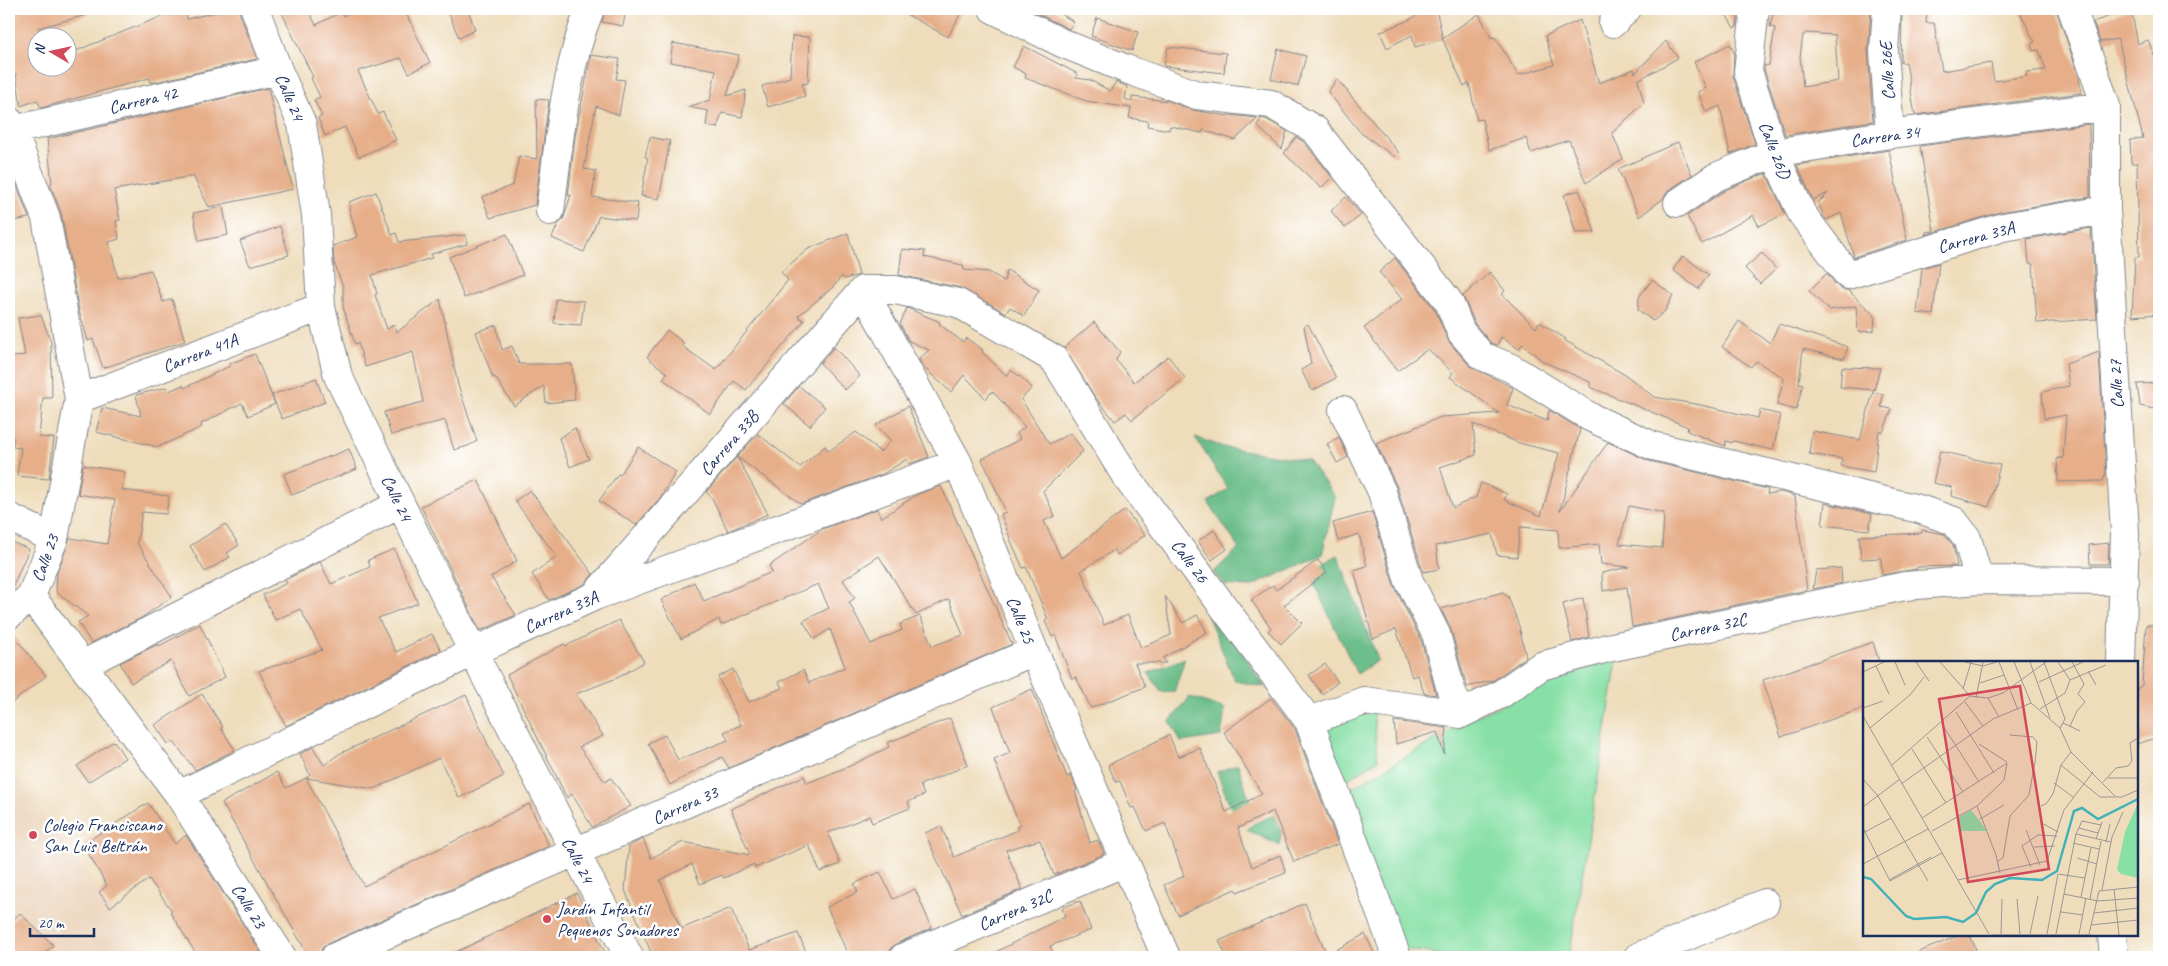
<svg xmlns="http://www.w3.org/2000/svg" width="2168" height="966" font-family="Caveat,sans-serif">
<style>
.built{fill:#ebd3b9}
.green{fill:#87e0a5;stroke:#518882}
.forest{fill:#6dbe8a;stroke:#447674}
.building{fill:#e6ae89;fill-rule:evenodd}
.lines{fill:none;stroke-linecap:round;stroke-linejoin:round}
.minor-casing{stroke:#84868c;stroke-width:30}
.minor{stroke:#fff;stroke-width:28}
.poi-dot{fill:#d1495b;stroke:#fff;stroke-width:2}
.labels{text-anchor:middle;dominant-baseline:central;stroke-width:5;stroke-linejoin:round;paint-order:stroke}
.street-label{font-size:18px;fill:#1b2f5e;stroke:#fff}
.poi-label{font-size:18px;fill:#1b2f5e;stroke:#fff;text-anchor:start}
.inset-river{fill:none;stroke:#41b2b8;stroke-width:2.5}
.inset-road{fill:none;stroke:#9a9795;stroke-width:1}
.view{fill:#d1495b;fill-opacity:0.15;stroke:#d1495b;stroke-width:2.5}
.inset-edge{fill:none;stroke:#1b2f5e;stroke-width:2.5}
</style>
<rect width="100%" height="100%" fill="#fff"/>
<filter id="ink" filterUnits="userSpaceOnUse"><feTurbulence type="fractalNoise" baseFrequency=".02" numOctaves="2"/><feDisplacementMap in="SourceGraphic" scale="10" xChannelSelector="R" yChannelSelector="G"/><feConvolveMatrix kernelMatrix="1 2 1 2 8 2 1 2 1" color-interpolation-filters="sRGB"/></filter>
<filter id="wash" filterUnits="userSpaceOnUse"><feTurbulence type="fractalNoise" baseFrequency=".0096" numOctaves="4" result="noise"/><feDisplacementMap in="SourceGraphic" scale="20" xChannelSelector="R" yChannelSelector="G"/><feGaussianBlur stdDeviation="1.12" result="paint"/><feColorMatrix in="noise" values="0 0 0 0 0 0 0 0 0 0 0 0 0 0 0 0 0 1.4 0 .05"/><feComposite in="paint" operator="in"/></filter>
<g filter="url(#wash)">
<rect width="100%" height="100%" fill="#eedcba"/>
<path class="built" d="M9,768L110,907L149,957H9Z"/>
<path class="green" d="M1618,654L1569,957H1461L1401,949L1345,792L1472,718Z
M1373,709L1378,760L1345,781L1319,726Z"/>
<path class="forest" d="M1195,437L1223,447L1309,461L1335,497L1322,555L1250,587L1225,585L1213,573L1239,548L1208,502L1228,489Z
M1338,555L1378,660L1357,674L1308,571Z
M1191,576L1265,687L1235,681Z
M1185,658L1174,692H1162L1148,673Z
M1190,697L1225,709L1221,736L1181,742L1170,721Z
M1238,764L1253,812L1239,821L1230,806L1217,772Z
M1282,812L1280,846L1247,830L1253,824Z"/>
<g id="blocks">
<path class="building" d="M9,9H89L90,14L38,28V68H68V54L180,9H186L187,19L229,9H238L257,59L151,83L149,78L41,108L37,100L21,106L16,74L9,76Z
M280,9H308L316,25L341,12L343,16L358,9H404L430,63L409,73L401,58L358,71L378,114L383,112L396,140L359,157L345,127L325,136L318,118L322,116L314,100L320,97L311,78L313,77Z
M447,9H468L475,30L459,38Z
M605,9H626L623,26L602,22Z
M897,9H963L948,37Z
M1028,9H1053L1074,22L1069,29Z
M1427,9H1436L1443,39L1415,47L1412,35L1387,48L1380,32L1409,20Z
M1723,9H1739L1737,26L1734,28Z
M1774,9H1871L1868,52L1873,121L1785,135L1764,69V66L1769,65L1775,28L1770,27ZM1806,33L1835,35L1838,81L1803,87L1800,57L1803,35Z
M1902,9H1927L1926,23H1934L1942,71L1991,63L1994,81L2027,76L2026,72L2046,70L2039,50L2033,51L2031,43L2035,42L2018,9H2056L2079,76L2081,93L1915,115L1906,62L1901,63Z
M2131,9L2138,44L2148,40L2156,59L2159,78V314L2132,316L2135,257H2139L2137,163H2131L2130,140L2143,138L2118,39L2100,42L2093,22Z
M1479,14L1491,38L1495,37L1518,75L1554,65L1545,36L1580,20L1599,83L1634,69L1635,73L1666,41L1678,58L1638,80L1644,103L1612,133L1623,159L1586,183L1569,140L1531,153L1526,138L1489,150L1482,119L1477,120L1469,83L1464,86L1442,38Z
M1097,18L1138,32L1132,51L1091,36Z
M792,36L810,37L808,83L802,84L805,96L768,107L762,86L790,77Z
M673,43L739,55L727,96L746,90L742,117L722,113L717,128L706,126L708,111L688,107L710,100L716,70L670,62Z
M1730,44L1734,52L1733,76L1755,144L1730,154L1720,106L1706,112L1698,92L1706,88L1694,62Z
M1024,46L1078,74L1076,78L1090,80L1110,91L1116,82L1127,86L1125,99L1132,102V97L1169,101L1192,110L1228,116V115L1258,118L1235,140L1203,130L1202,133L1170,126L1169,130L1147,126L1148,121L1129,118L1131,108L1086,101L1025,78L1026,74L1013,67Z
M1168,47L1226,53L1224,73L1164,66Z
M1278,49L1306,56L1298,86L1271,79Z
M591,55L620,59L616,79L625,80L619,115L596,106L584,169L596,171L592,197L638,203L636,221L599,216L584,252L552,238L558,224L563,220L571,195L568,196L575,136Z
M1337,79L1399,153L1395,157L1361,133L1328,92Z
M268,88L293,189L209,207L193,176L114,190L120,220L116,221L119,239L109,242L118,278L151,270L163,302L172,299L185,341L103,368L93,339L88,341L79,311L61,212L50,184L52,183L47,139Z
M536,99L549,100L535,205L490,218L482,197L513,185L519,156L537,159Z
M1261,118L1266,119L1287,131L1282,149L1257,126Z
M2089,124L2090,197L2000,212L1925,235L1926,232L1934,231L1920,146Z
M650,137L670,141L659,199L641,196L648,158L645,157Z
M1296,137L1304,142L1332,177L1321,188L1284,153Z
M1678,142L1692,175L1669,190L1664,198L1639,217L1618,169Z
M1889,150L1907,240L1854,257L1841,213L1826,220L1818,203L1828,193L1813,200L1797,165Z
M9,164L29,218L9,222Z
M1766,173L1785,214L1759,226L1753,215L1702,244L1687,216L1727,189Z
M1579,190L1595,232L1576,233L1564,195Z
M376,192L392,235L396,233L399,242L466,235L467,244L431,254L432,258L372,275L377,294L375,295L387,329L395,324L397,332L440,299L458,385L477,441L468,446L454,450L445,420L391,435L384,412L423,402L413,352L365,367L358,343L355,344L343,307V287L334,263L333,246L357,237L349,208H351L349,202Z
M1346,197L1361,215L1345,228L1331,211Z
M223,207L228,235L199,241L193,213Z
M280,226L289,255L250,266L240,241Z
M2091,228L2097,319L2037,323L2033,264H2029L2027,239Z
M848,233L859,275L845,279L842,276L833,287L798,316L804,321L746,390L734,381L710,414L663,379L667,373L647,357L667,330L684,343L682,346L716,370L788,280L781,272L808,249Z
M507,234L523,275L464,298L449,257Z
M902,249L925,251L924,257L963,265L964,270L989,272L1004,281L1007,270L1039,290L1024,316L1010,307L1006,313L961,288L899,275Z
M1762,253L1776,269L1760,284L1745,268Z
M1683,256L1709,275L1698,289L1673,270Z
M1395,258L1435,310L1449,342L1470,366L1513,388L1507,405L1547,421L1549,410L1580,429L1560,511L1608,442L1649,461L1768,489L1767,494L1781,492L1795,496L1807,590L1632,627L1627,587L1603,591L1602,573L1629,567L1601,564L1599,544L1559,548L1558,530L1520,527L1517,557L1497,555L1492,534L1436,546L1439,569L1423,572L1397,487L1376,443L1441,417L1499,413L1450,377L1453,373L1428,349L1397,371L1364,328L1402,299L1379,272ZM1473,424L1519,443L1559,453L1541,516L1504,500L1507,494L1481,483L1476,497L1453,508L1440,467L1476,455ZM1629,506L1664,513L1662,548L1619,544Z
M1939,263L1933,315L1917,313L1922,268Z
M1490,272L1505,291L1502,294L1536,328L1539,322L1566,339L1564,340L1627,376L1654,397L1701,405L1758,418L1760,410L1781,415L1773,450L1733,441L1732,443L1726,441L1725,446L1687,431L1688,427L1590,387V382L1544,362L1522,344L1519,349L1501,337L1497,345L1491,343L1475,324L1463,296Z
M1827,273L1836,285L1843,290H1848L1875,316L1874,331L1858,332L1856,306L1829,310L1809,291Z
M1652,280L1673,295L1665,311L1653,321L1638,310L1639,297Z
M556,299L584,301L581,325L554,323Z
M907,308L940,322L939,324L963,342L966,338L983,350L982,352L1007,376L1011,370L1022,378L1032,388L1021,399L1049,444L1071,433L1083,451L1043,491L1055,516L1044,521L1061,558L1125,510L1145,535L1117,555L1114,550L1081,571L1104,625L1128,615L1141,648L1171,635L1165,596L1183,623L1197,615L1207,632L1163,658L1166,663H1135L1145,687L1091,708L1076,677L1072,679L1055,635L1052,637L1045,621L1048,619L1026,567L1023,568L1011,541L1001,514L1006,512L982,459L1020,439L1017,433L1025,427L992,391L986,399L964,375L951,392L923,367L919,359L929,350L909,341L900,324Z
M41,315L51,342L52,398H43L39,437L54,438L49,479L17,476L21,448L13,447V437H9V358L25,355L18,318Z
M1739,321L1770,343L1779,324L1848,347L1844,359L1803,349L1799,383L1803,384L1796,410L1777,405L1784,378L1756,361L1751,367L1722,347Z
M1094,322L1120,352L1116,360L1134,382L1168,356L1185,378L1132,420L1126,413L1115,421L1095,397L1064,348Z
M1308,324L1336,378L1312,391L1301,370L1311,364L1304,326Z
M496,325L502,350L512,346L519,364H572L575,400L546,403L544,386L514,406L495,377L493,378L476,332Z
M834,347L860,376L845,390L820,363Z
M2099,352L2106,472L2103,481L2058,482L2057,458H2063L2066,415L2044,419L2042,392L2069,386L2066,364Z
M255,354L275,404L248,416L242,403L201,424L202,427L158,447L96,432L102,408L141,416L136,395L167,387L169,391L183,385L184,388L230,366L229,364Z
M1842,367L1880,368L1874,390L1840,387Z
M316,378L325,402L282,419L272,395Z
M2159,383V410L2140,406L2137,384Z
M799,386L825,407L810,426L784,404Z
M1873,392L1883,394L1881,407L1892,409L1883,432L1879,431L1874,472L1841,466L1842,459L1809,454L1812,431L1860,440Z
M908,406L929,457L909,464L907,459L883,474L801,504L737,457L758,434L800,467L825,446L829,451L856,432L880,452L891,441L876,425Z
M575,428L589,459L570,467L559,438Z
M1339,437L1348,457L1337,463L1327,444Z
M638,447L676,472L660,498L636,525L599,501L618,474L620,475Z
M349,449L357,469L292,495L284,474Z
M1940,451L2000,465L1989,507L1951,496L1952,487L1933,483Z
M737,457L768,514L728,531L712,498L706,492Z
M83,465L125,472L122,490L169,496L166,514L142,512L137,543L172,597L141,618L91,643L78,622L88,616L56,592L57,573L70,538L107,544L115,500L78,494Z
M478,480L517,561L491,577L516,615L480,631L421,506Z
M941,486L1012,644L729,768L722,757L670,785L648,743L665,735L678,760L728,740L724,732L741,725L718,677L733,669L749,702L782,688L779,682L803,670L809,683L845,667L830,629L814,639L803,621L829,608L818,584L721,625L719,619L681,639L661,600L694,582L704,601L772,572L769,566L822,529L877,509L881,518L918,494ZM879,556L916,615L949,599L963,635L932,646L920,616L900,624L902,630L871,644L849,602L855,598L843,580Z
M530,490L593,574L585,584L549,600L532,574L557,557L515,501Z
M1825,503L1872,514L1869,530L1822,525Z
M1372,512L1394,586L1421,640L1436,695L1424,693L1418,675L1412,677L1396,629L1373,639L1354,570L1367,566L1359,534L1338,541L1333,523Z
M225,524L239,545L227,553L230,557L205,572L190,546Z
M1214,530L1227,549L1212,560L1198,541Z
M1922,530L1944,534L1953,545L1957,566L1917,567V569L1882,575L1881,558L1861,559L1859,536L1922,533Z
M9,541L29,549L9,595Z
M2109,543L2108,564H2090L2089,545Z
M394,549L418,603L378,618L396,652L432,634L441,650L286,726L259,671L322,650L300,609L275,620L263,595L287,583L285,580L320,562L331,584L370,567L368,560Z
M1318,560L1327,572L1284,605L1302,623L1281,644L1268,631L1271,628L1251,600L1273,585L1276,590Z
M1841,568L1842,583L1813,589L1816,570Z
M1503,592L1506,596H1508L1519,626L1526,657L1494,680L1467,687L1451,630L1441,609Z
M1583,598L1589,637L1572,642L1563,604Z
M619,620L644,662L619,677L576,694L603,736L579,747L605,782L611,778L631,806L592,827L572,794L567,798L507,675L564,644L566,646Z
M200,624L225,677L189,696L171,661L131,683L120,663L158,644L159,646Z
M2146,625H2159V737L2137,744V689L2142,685Z
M9,630L46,676L9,705Z
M1873,642L1879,662H1864V708L1781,737L1763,680Z
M1325,664L1338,682L1322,694L1309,675Z
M1032,689L1067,777L1071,775L1077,790L1075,791L1090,843L1098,840L1104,854L1054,875L1040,840L1006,850L1022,889L962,915L925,833L941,826L954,857L1018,830L1017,826H1020L994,760L1010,753L993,707Z
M202,694L223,727L221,728L235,750L195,770L173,741L168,744L155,725Z
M466,695L489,747L504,776L459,798L439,758L374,789L306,778L364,886L529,804L549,846L329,943L322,948L320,957H309L222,803L277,772L286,788L306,778L310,775L300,754L313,747L324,765L339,754Z
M1271,698L1295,729L1338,844L1294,862L1273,811L1238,828L1252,867L1280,855L1286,873L1237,892L1235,889L1178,915L1164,885L1184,876L1165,823L1146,831L1135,807L1131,808L1120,781L1116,782L1108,765L1169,735L1178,757L1200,748L1226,812L1262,794L1224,732Z
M950,718L968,765L920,785L924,795L908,802L910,808L872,823L869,816L828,833L840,864L820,872L809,845L755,868L754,864L724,878L722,875L700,884L692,864L660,880L681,929L731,908L749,950L798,933L808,957H653L625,890L629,846L643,839L651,858L683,842L750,855L731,809L804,776L807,783L850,766L889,747L887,743Z
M1394,721L1447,728L1444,754L1437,732L1396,744Z
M114,741L125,758L88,782L77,766Z
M148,803L175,844L186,835L264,957H198L170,912L172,911L149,879L110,907L99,892L107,886L83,844Z
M880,872L893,899L915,889L932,928L897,943L891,948L889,957H849L827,907L858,892L854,884Z
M577,893L607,957H446Z
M1080,901L1091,930L1050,946L1055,957H986L1065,916L1062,908Z
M1305,903L1327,955L1365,934L1376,957H1227L1219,941Z
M20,913L53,945L41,957H9V924Z
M1960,935H1970L1979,957H1907Z"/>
</g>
</g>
<g filter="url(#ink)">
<use href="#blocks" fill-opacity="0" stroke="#84868c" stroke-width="1"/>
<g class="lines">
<defs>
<path id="minor" d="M255,9L278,70L302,124L316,215L321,307L338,376L473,652L629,957
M993,9L1062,43L1126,69L1197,95L1271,104L1315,130L1449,302L1461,332L1482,356L1511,368L1590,417L1653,446L1919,509L1954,521L1967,538L1979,580
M1755,9L1748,71L1774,153L1802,214L1848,275L2003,227L2106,210
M1887,9L1884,51L1890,134
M2072,9L2106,106V210L2125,533L2121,662
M1613,23L1627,9
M9,121L46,218L79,399L54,539L31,596L9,615
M9,131L278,70
M1678,203L1716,177L1774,153L1890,134L2106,106
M550,211C559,144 564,72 590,9
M863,290H895L958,303L1054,359L1127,478L1309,721L1397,957
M863,290L958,463L1034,651L1166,957
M79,399L321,307
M1343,410L1382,492L1409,581L1436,634L1451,690L1461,714
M9,517L54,539
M597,593L863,290
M31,596L179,795L282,957
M82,665L400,504
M1309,721L1364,701L1461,714L1501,694L1541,666L1608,648L1905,586L1979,580L2125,581
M179,795L473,652L595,596L958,463
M2112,935L2114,957
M335,957L1034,651
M904,957L1125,862
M1638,957L1765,903"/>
</defs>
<use href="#minor" class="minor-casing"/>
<use href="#minor" class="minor"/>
</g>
</g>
<g class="poi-dot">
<circle cx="33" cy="835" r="5"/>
<circle cx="547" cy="919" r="5"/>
</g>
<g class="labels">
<g class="street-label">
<text transform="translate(1887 71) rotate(-93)">Calle 26E</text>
<text transform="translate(290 97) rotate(67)">Calle 24</text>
<text transform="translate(143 100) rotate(-13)">Carrera 42</text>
<text transform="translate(1885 136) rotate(-8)">Carrera 34</text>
<text transform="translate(1775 150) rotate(69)">Calle 26D</text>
<text transform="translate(1976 237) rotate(-15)">Carrera 33A</text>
<text transform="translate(200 353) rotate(-21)">Carrera 41A</text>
<text transform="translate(2116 384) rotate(-93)">Calle 27</text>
<text transform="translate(729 443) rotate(-49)">Carrera 33B</text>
<text transform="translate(397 498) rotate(64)">Calle 24</text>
<text transform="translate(45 558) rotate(-70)">Calle 23</text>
<text transform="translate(1190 561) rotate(53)">Calle 26</text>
<text transform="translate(561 612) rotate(-24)">Carrera 33A</text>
<text transform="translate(1021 620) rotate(68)">Calle 25</text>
<text transform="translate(1708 627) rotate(-12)">Carrera 32C</text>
<text transform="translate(685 805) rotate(-24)">Carrera 33</text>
<text transform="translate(578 860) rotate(63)">Calle 24</text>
<text transform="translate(249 906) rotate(58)">Calle 23</text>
<text transform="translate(1015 910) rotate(-23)">Carrera 32C</text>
</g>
<g class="poi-label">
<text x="43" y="825">Colegio Franciscano<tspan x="43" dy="21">San Luis Beltrán</tspan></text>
<text x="557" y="909">Jardín Infantil<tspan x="557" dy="21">Pequenos Sonadores</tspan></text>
</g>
</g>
<g transform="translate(1863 661)">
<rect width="275" height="275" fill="#eedcba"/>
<path d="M275,142V217L258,213L254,209L262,171ZM108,149L116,159L124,170H96V156Z" fill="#87e0a5"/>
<path class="inset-river" d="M0,216L8,218L43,255L51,258L83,256L100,261L113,252L123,231L132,223L147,217L179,219L194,210L211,150L219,147L235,158L275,138"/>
<path class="inset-road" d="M32,1L42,24M53,1L66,20M77,1L107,35M102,1L120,5L134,1M136,1L155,49M151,1L168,42L197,67L208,91L252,135M167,1L187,57M181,1L202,58L197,67M195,1L207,19M13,5L26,33M225,10L233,24M0,11L21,1M207,19L243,4M176,21L220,1M117,22L141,14M100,28L108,1M107,35L125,37L140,32L183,1M113,37L120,1M125,37L136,56M102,41L120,65M0,47L20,40M177,48L202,32L207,19M93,51L131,112M0,55L126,273M200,62L217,70M79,63L116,121M207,65L214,50L222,41L215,33L221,23L209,1M7,67L47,34L61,16M64,76L100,131M116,83L144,101M49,88L83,142M29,104L107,35M198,104L237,136H259L275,129M265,105L269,100L267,82L275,77M245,117H275M0,118L15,135L65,220M240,121L253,107L265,105M191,122L210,136M38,123L130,58L168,42M114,145L133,194L137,212M178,145L183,143L190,133L198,104L208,91M0,146L37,118M59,157L144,102M117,158L141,144M177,161L195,171M0,167L27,220L79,192M216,167L235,172M163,169L177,204M69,170L114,145L141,119L144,102M0,172L28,157M213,173L248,181M233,178L239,161M243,181L247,163M210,182L236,188M171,186L192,185M214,197L234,203M135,200L140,197L147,155L166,134L172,101L174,81L170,76L147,74M0,203L65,168M168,206L159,185L175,174L194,175M26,219L68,196M95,219L184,200L201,149L230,111M251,228L256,274M239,229L249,176L260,151M201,233L235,240L275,237M218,236L228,187M154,238L157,273M227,238L238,180M198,251L220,254M231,252L275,247M228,264L275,259M138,273L139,238M167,273L175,235M184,273L195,213L222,217M193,273L213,173L219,160L238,164M216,273L223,237M226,273L236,230L275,226M128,274H229"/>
<path class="view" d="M157,25L186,208L105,221L76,38Z"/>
<rect width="275" height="275" class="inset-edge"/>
</g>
<rect width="2168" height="966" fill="none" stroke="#fff" stroke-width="30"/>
<g transform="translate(52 52) rotate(279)"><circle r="24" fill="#ffffff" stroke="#a4acbf"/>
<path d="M0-4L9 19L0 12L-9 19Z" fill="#d1495b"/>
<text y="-8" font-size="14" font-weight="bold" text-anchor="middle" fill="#1b2f5e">N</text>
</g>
<path d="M30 928v8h64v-8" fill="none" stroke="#1b2f5e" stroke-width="2.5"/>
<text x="38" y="928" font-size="15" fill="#1b2f5e" stroke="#ffffff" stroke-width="4" paint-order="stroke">20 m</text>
</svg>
